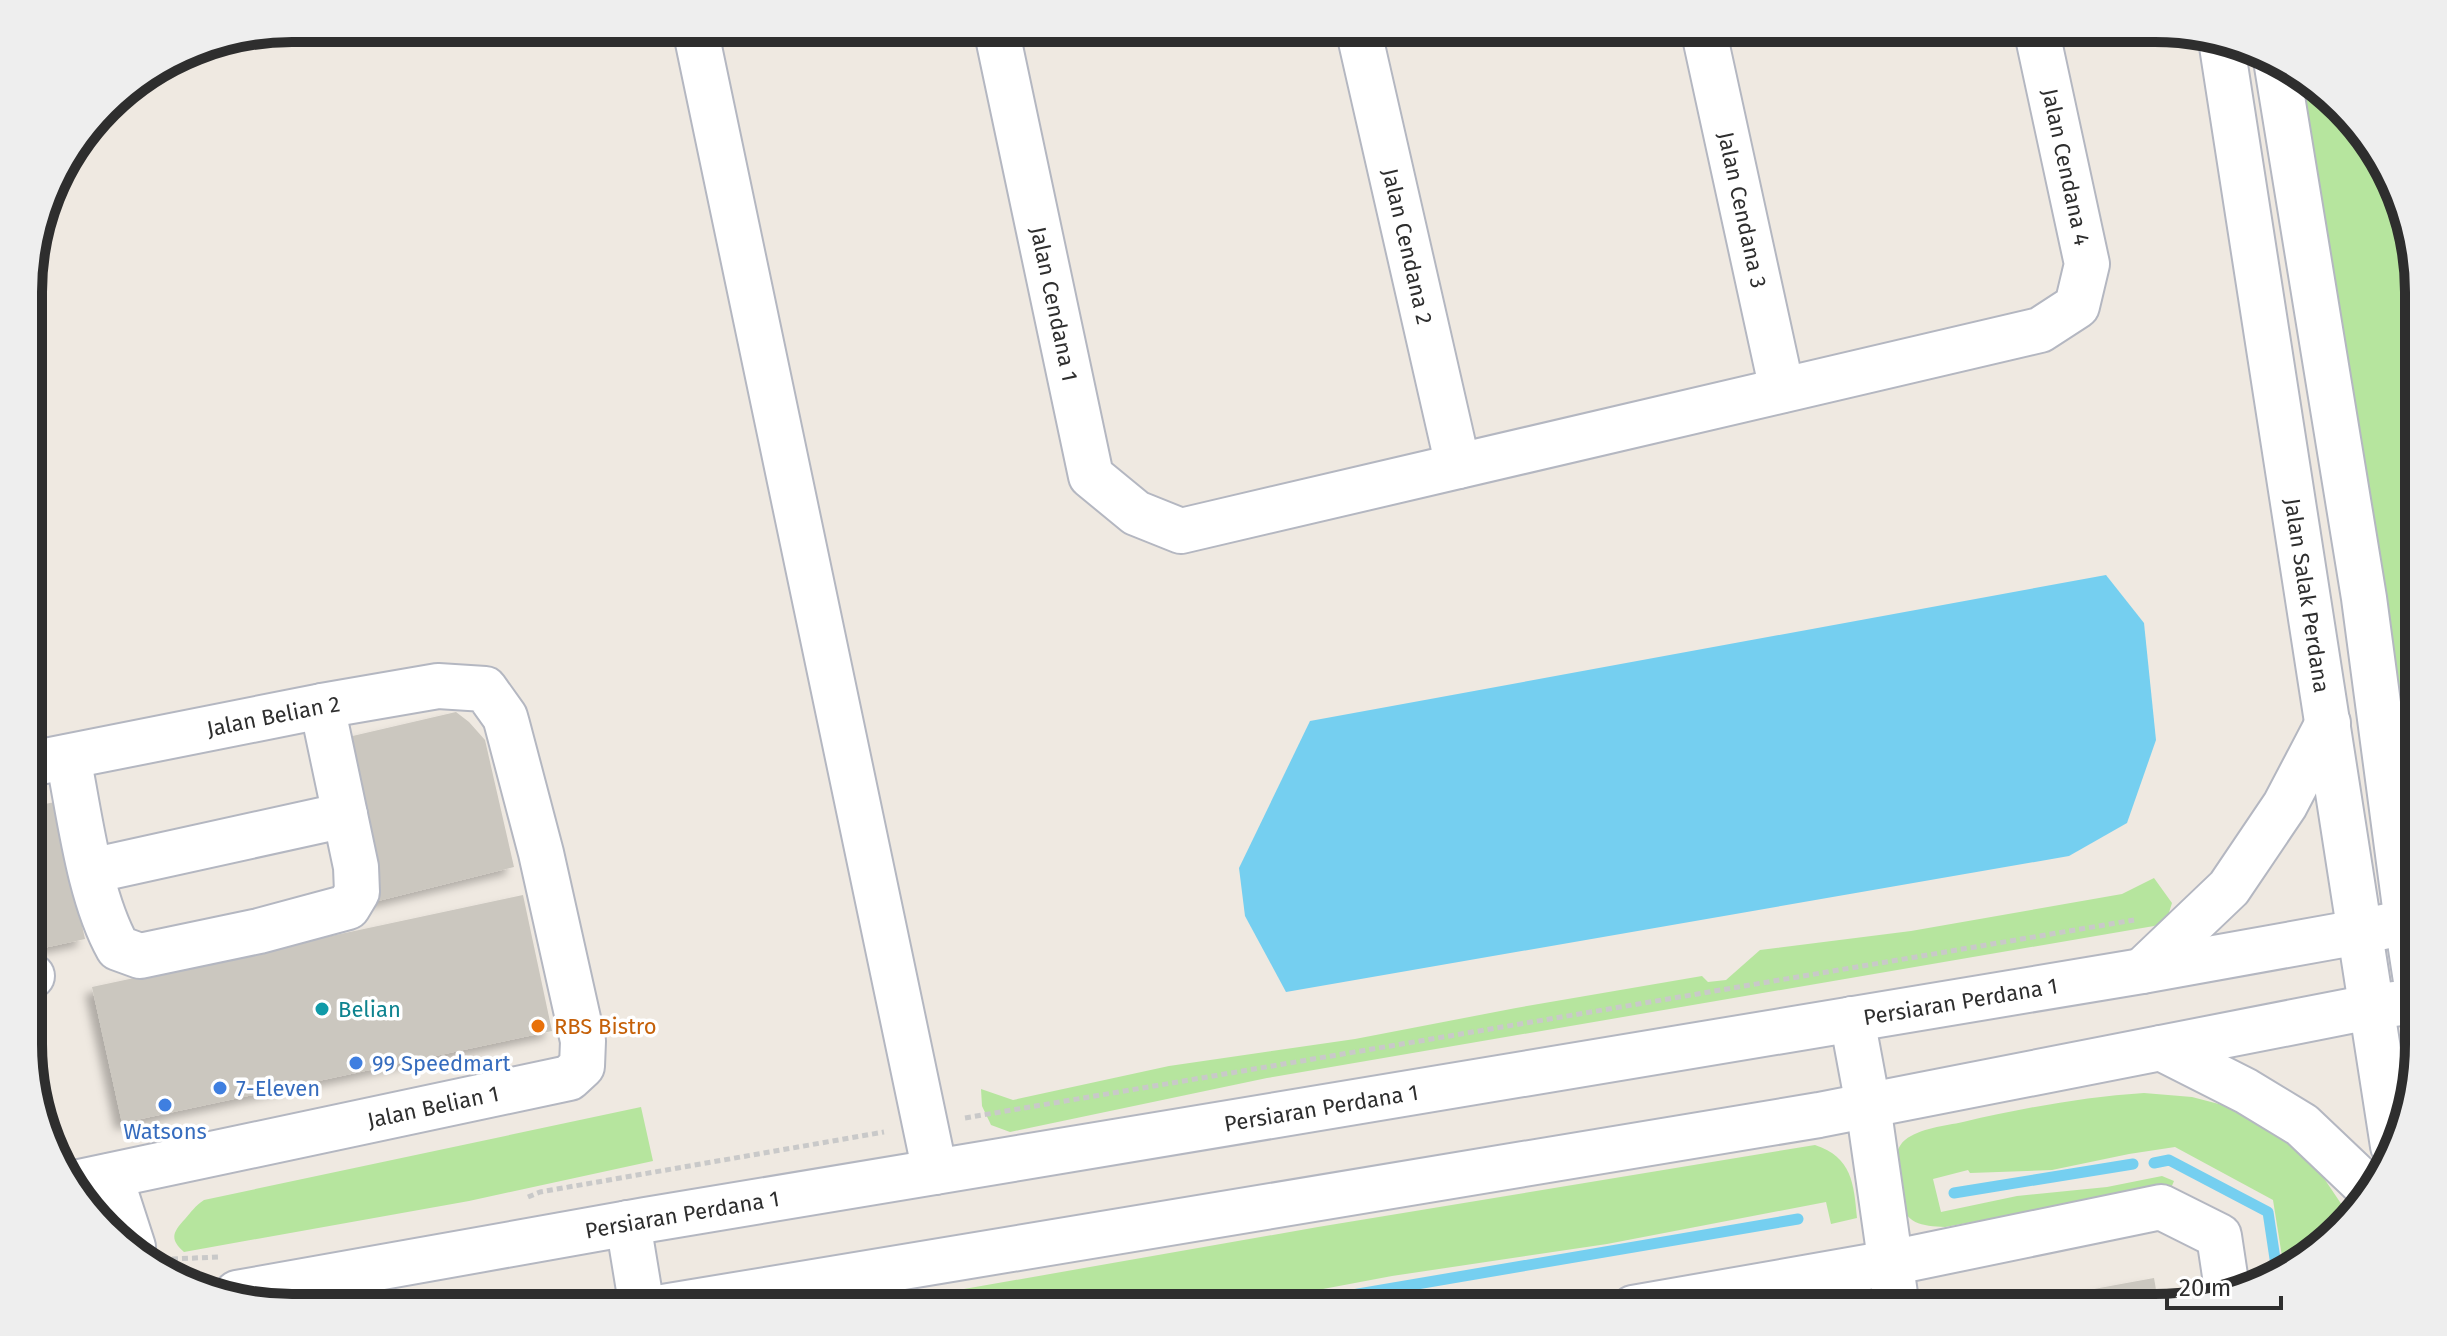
<svg xmlns="http://www.w3.org/2000/svg" width="2447" height="1336" font-family="'Fira Sans',sans-serif">
<style>
.green{fill:#b6e59e}
.water{fill:#75cff0}
.lines{fill:none;stroke-linecap:round;stroke-linejoin:round}
.stream{stroke:#75cff0;stroke-width:11}
.building{fill:#cbc7bf;filter:url(#shadow)}
.street-casing{stroke:#b4b7c1;stroke-width:48}
.secondary-casing{stroke:#b4b7c1;stroke-width:48}
.path{stroke:#c9c9c9;stroke-width:5;stroke-dasharray:6 4;stroke-linecap:butt}
.street{stroke:#fff;stroke-width:44}
.secondary{stroke:#fff;stroke-width:44}
.culture-dot{fill:#0f9aa8;stroke:#fff;stroke-width:3}
.food-dot{fill:#e8710a;stroke:#fff;stroke-width:3}
.shop-dot{fill:#3f7fe0;stroke:#fff;stroke-width:3}
.labels{text-anchor:middle;dominant-baseline:central;stroke-width:7;stroke-linejoin:round;paint-order:stroke}
.street-label{font-size:22px;fill:#2e2e2e;stroke:#fff}
.culture-label{font-size:22px;fill:#0d838f;stroke:#fff;text-anchor:start}
.food-label{font-size:22px;fill:#c56008;stroke:#fff;text-anchor:start}
.shop-label{font-size:22px;fill:#366cbe;stroke:#fff;text-anchor:start}
.rim{fill:none;stroke:#2e2e2e;stroke-width:10}
</style>
<defs>
<filter id="shadow"><feDropShadow dx="-7" dy="7" stdDeviation="4" flood-color="#0004"/></filter>
</defs>
<rect width="100%" height="100%" fill="#efe9e1"/>
<path class="green" d="M2296,73L2375,146L2418,275V835L2378,565Z
M2154,878L2172,903L2166,922L2154,926L1267,1078L1010,1132L991,1125L982,1106L981,1089L1013,1100L1169,1066L1355,1039L1516,1008L1702,976L1708,982L1726,980L1760,950L1911,931L2122,894Z
M2144,1093L2192,1097L2238,1109L2309,1156L2348,1214L2301,1264L2284,1269L2273,1200L2175,1147L2129,1154L2052,1170L1970,1173L1968,1170L1933,1179L1941,1212L2017,1196L2107,1187L2162,1176L2174,1181L2169,1193L2094,1200L1945,1227C1922,1226 1904,1224 1900,1198C1898,1181 1889,1153 1905,1140C1920,1128 1945,1126 1963,1122C2023,1108 2083,1097 2144,1093Z
M641,1107L653,1161L469,1201L184,1252C169,1239 173,1232 185,1219C191,1212 195,1206 204,1200Z
M1815,1145C1852,1157 1854,1184 1857,1218L1831,1224L1826,1202L1607,1244L1392,1276L1222,1308H856L1318,1227Z"/>
<path class="water" d="M2106,575L2144,623L2156,740L2127,823L2069,856L1286,992L1245,916L1239,868L1310,721Z"/>
<g class="lines">
<path class="stream" d="M2154,1163L2169,1160L2268,1212L2277,1272
M1954,1193L2133,1164
M1276,1308L1798,1219"/>
</g>
<path class="building" d="M456,712L469,722L485,740L514,867L374,902L344,738Z
M55,802L85,939L30,951V807Z
M523,895L552,1031L122,1123L92,987Z
M2154,1278L2159,1307H2084L2083,1291Z
M2047,1295L2049,1307L1978,1308V1306Z"/>
<g class="lines">
<defs>
<g id="street">
<path d="M695,28L935,1172"/>
<path id="s1" d="M996,28L1091,476L1136,513L1181,531L2040,330L2077,306L2087,264L2036,28"/>
<path id="s2" d="M1358,28L1458,466"/>
<path id="s3" d="M1703,28L1782,390"/>
<path d="M68,757C80,817 89,896 118,948L140,956L259,931L348,907L357,892L356,867L322,706"/>
<path id="s4" d="M30,764L322,706L438,686L485,689L505,717L507,724L541,853L583,1041L582,1066L569,1078L70,1184"/>
<path d="M91,871L345,815"/>
<path d="M30,976H32"/>
<path d="M1852,1019L1868,1105L1897,1308"/>
<path d="M110,1176L133,1247"/>
<path d="M628,1223L642,1308"/>
<path d="M1633,1308L1890,1263L2161,1207L2219,1236L2227,1289"/>
</g>
<g id="secondary">
<path id="s5" d="M2222,46L2393,1146"/>
<path d="M2276,60L2364,598L2407,922L2418,994"/>
<path d="M2142,971L2229,888L2285,805L2328,723"/>
<path d="M2161,1048L2246,1091L2302,1125L2362,1182L2369,1191"/>
<path id="s6" d="M237,1293L646,1220L2142,971L2359,932L2407,922"/>
<path d="M657,1308L1819,1115L2370,1007L2418,1001"/>
</g>
</defs>
<use href="#street" class="street-casing"/>
<use href="#secondary" class="secondary-casing"/>
<path class="path" d="M965,1118L2134,920
M528,1197L540,1192L884,1132
M172,1259L218,1257"/>
<use href="#street" class="street"/>
<use href="#secondary" class="secondary"/>
</g>
<circle class="culture-dot" cx="322" cy="1009" r="8"/>
<circle class="food-dot" cx="538" cy="1026" r="8"/>
<g class="shop-dot">
<circle cx="356" cy="1063" r="8"/>
<circle cx="220" cy="1088" r="8"/>
<circle cx="165" cy="1105" r="8"/>
</g>
<g class="labels">
<g class="street-label">
<text transform="translate(2066 167) rotate(78)">Jalan Cendana 4</text>
<text stroke="none"><textPath href="#s3" startOffset="186">Jalan Cendana 3</textPath></text>
<text stroke="none"><textPath href="#s2" startOffset="224">Jalan Cendana 2</textPath></text>
<text stroke="none"><textPath href="#s1" startOffset="282">Jalan Cendana 1</textPath></text>
<text stroke="none"><textPath href="#s5" startOffset="556">Jalan Salak Perdana</textPath></text>
<text stroke="none"><textPath href="#s4" startOffset="248">Jalan Belian 2</textPath></text>
<text stroke="none"><textPath href="#s6" startOffset="1748">Persiaran Perdana 1</textPath></text>
<text transform="translate(433 1107) rotate(-12)">Jalan Belian 1</text>
<text stroke="none"><textPath href="#s6" startOffset="1100">Persiaran Perdana 1</textPath></text>
<text stroke="none"><textPath href="#s6" startOffset="452">Persiaran Perdana 1</textPath></text>
</g>
<g class="culture-label">
<text x="338" y="1009">Belian</text>
</g>
<g class="food-label">
<text x="554" y="1026">RBS Bistro</text>
</g>
<g class="shop-label">
<text x="372" y="1063">99 Speedmart</text>
<text x="236" y="1088">7-Eleven</text>
<text x="165" y="1131" text-anchor="middle">Watsons</text>
</g>
</g>
<path d="M0 0H2447V1336H0ZM292 42H2155A250 250 0 0 1 2405 292V1044A250 250 0 0 1 2155 1294H292A250 250 0 0 1 42 1044V292A250 250 0 0 1 292 42Z" fill="#eee" fill-rule="evenodd"/>
<path class="rim" d="M292 42H2155A250 250 0 0 1 2405 292V1044A250 250 0 0 1 2155 1294H292A250 250 0 0 1 42 1044V292A250 250 0 0 1 292 42Z"/>
<path d="M2167 1296v12h114v-12" fill="none" stroke="#2e2e2e" stroke-width="4"/>
<text x="2179" y="1296" font-size="24" fill="#2e2e2e" stroke="#ffffff" stroke-width="6" paint-order="stroke">20 m</text>
</svg>
